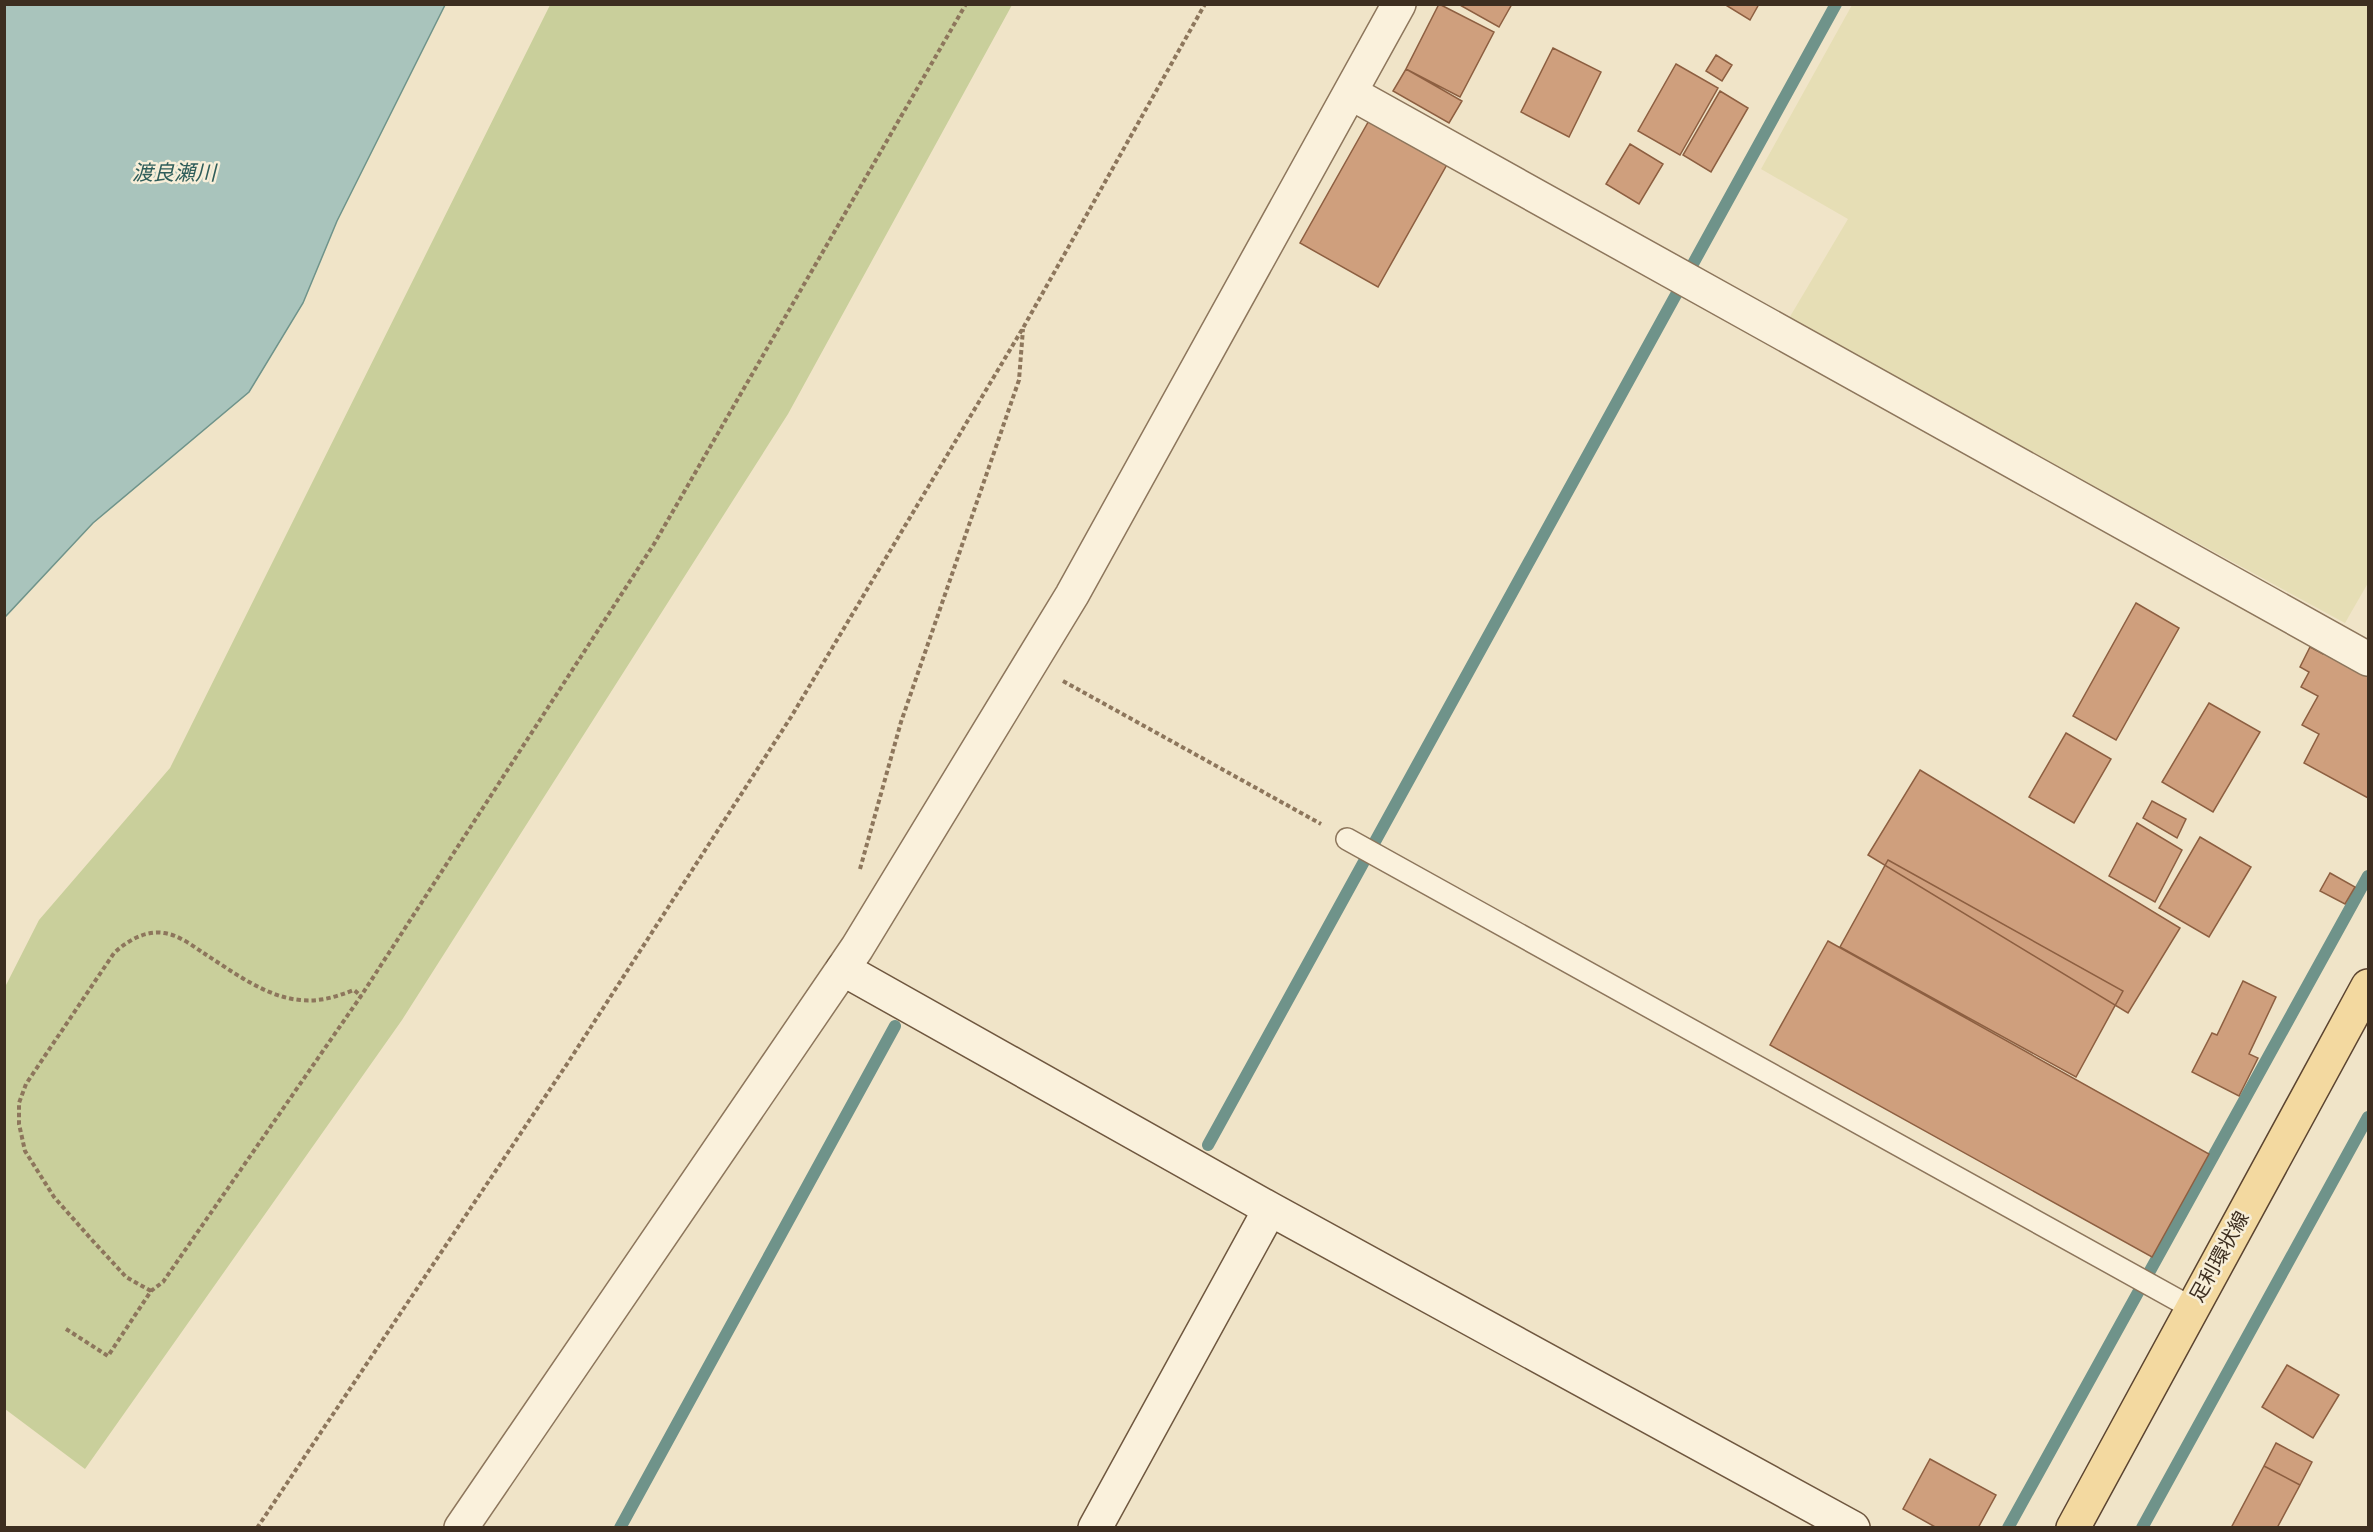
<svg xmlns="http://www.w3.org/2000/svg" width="2373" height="1532" font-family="Spectral,'Noto Sans JP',serif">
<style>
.farmland{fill:#e6deb5}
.green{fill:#c9cf9b}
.water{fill:#a9c4bc;stroke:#6f938a;stroke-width:1.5}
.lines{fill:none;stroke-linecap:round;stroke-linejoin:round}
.stream{stroke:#6f938a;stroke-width:12}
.building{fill:#cf9f7d;stroke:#8d5f41;stroke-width:1.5}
.lane-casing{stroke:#8d765c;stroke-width:24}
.street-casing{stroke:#8d765c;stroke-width:36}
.secondary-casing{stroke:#6f573f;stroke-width:36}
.primary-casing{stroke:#5b4430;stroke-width:36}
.path{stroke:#8d765c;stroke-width:4;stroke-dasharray:4.5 3;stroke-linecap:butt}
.lane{stroke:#faf1dc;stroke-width:21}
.street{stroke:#faf1dc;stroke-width:33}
.secondary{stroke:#faf1dc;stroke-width:33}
.primary{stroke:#f3d9a0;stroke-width:33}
.labels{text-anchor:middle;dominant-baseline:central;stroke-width:5;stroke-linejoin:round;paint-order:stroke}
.street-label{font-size:20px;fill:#3d2e20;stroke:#f7eed8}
.water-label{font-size:21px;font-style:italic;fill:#2f5d5a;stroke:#f7eed8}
</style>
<rect width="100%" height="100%" fill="#f0e4c8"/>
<path class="farmland" d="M1852,5H2368V583L2345,623L1788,320L1848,219L1761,169Z"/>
<path class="green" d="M550,5H1012L788,414L402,1020L85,1469L5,1409V987L39,920L170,768Z"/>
<path class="water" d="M5,4L445,5L337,221L303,303L249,392L93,523L5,617Z"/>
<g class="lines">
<path class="stream" d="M1208,1145L1836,4
M620,1528L895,1026
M2008,1528L2368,876
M2142,1528L2368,1117"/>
</g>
<path class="building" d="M1439,4L1494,32L1460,97L1406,69Z
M1458,4H1512L1499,27Z
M1724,4H1759L1750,20Z
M1553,48L1601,72L1569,137L1521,112Z
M1716,55L1732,65L1722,81L1706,71Z
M1676,64L1718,88L1680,155L1638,131Z
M1406,69L1462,101L1449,123L1393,91Z
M1720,91L1748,108L1711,172L1683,155Z
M1371,117L1449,161L1378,287L1300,243Z
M1630,144L1663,164L1639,204L1606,184Z
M2136,603L2179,628L2116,740L2073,716Z
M2328,644L2368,665V798L2304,763L2319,734L2302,725L2318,696L2301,687L2309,672L2300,667L2310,647L2323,654Z
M2209,703L2260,732L2213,812L2162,782Z
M2066,733L2111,759L2074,823L2029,797Z
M1920,770L2180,928L2128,1013L1868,855Z
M2152,801L2186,819L2177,838L2143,818Z
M2137,823L2182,850L2155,902L2109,876Z
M2200,837L2251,867L2209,937L2159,908Z
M1888,860L2123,991L2076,1077L1840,947Z
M2330,873L2355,887L2345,904L2320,891Z
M1828,941L2209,1154L2152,1257L1770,1045Z
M2243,981L2276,997L2249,1054L2258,1058L2239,1096L2192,1072L2212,1033L2217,1035Z
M2287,1365L2339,1395L2313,1438L2262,1407Z
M2276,1443L2312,1462L2300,1485L2264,1466Z
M1930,1459L1996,1495L1978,1528H1937L1903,1509Z
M2264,1466L2300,1485L2277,1528H2231Z"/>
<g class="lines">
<defs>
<path id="lane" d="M1347,839L2192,1308"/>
<path id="street" d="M1351,93L2368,659
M461,1528L857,948L1072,595L1399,4"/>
<path id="secondary" d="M843,969L1270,1209L1853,1528
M1095,1528L1270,1209"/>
<path id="primary" d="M2073,1528L2368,986"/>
</defs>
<use href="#lane" class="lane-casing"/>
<use href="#street" class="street-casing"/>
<use href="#secondary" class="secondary-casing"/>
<use href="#primary" class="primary-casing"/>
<path class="path" d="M1063,681L1321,824
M860,869L901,722L1019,380L1023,329
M151,1291L126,1277L92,1240L54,1197L25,1151L19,1124V1103L26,1084L114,953C127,941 145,930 164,933C179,935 193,946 205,954C233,972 266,997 300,1000C320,1002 335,997 354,990L361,996
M66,1329L108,1356L151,1291L163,1282L361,996L654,544L966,4
M257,1528L569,1061L791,717L1023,328L1205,4"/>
<use href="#lane" class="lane"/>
<use href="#street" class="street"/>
<use href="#secondary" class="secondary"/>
<use href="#primary" class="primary"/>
</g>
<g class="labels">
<g class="street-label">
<text transform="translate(2220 1257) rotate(-61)">足利環状線</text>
</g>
<g class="water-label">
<text x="174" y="174">渡良瀬川</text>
</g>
</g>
<rect width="2373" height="1532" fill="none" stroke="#3d2e20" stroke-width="12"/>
</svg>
